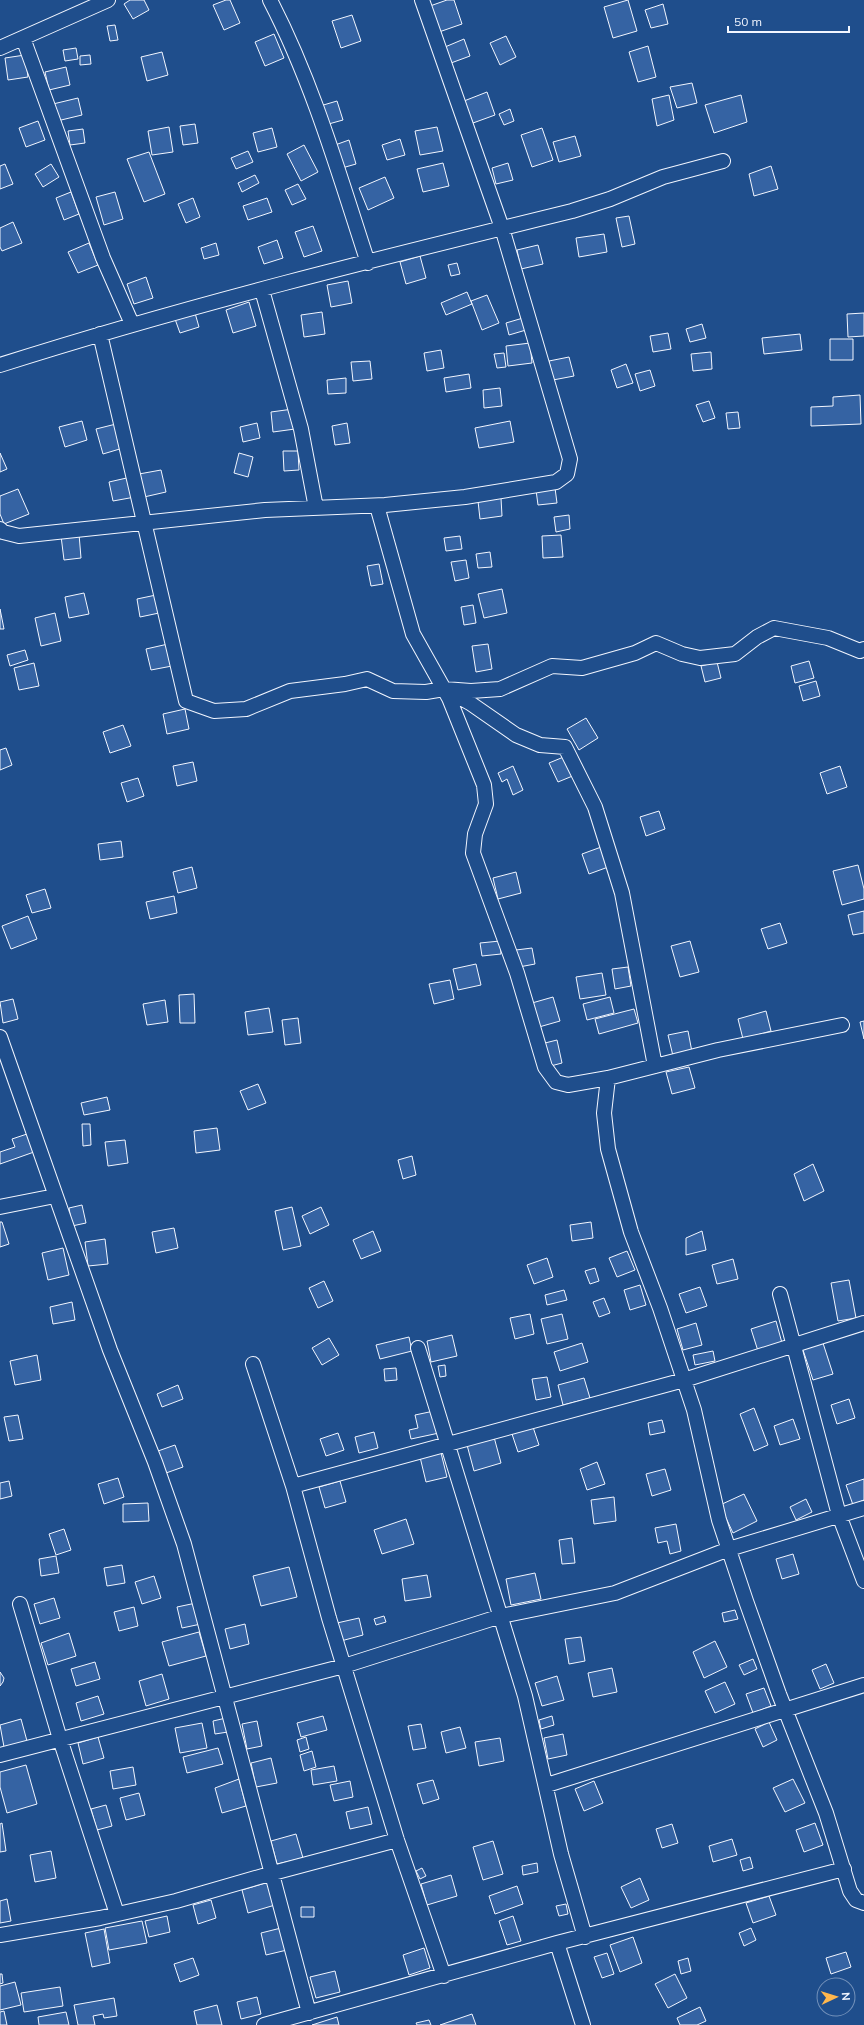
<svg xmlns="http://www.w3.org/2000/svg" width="864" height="2025" font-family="Mulish,sans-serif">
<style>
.building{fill:#3563a3;stroke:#f2f6ff}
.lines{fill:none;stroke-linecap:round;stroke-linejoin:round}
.street-casing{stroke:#f2f6ff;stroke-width:16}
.street{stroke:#1f4e8c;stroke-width:14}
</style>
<rect width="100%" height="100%" fill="#1f4e8c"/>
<path class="building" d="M130,0H144L149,10L133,19L124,4Z
M226,0H230L240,23L224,30L213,5Z
M447,0H454L462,24L439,32L430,6Z
M628,0L637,31L613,38L604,7Z
M663,4L668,24L651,28L645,10Z
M352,15L361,41L341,48L332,21Z
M115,25L118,40L110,41L107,26Z
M274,34L284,58L265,66L255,42Z
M506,36L516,57L500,65L490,43Z
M464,39L470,56L451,63L445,47Z
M648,46L656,77L638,82L629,52Z
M76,48L78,59L65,61L63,50Z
M162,52L168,75L147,81L141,57Z
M25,55L28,77L8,80L5,58Z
M90,55L91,64L80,65V56Z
M66,67L70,85L49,90L45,72Z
M692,83L697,103L677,108L670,87Z
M487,92L495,115L473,123L464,101Z
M669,95L674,120L657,126L652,99Z
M741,95L747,122L714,133L705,105Z
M78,98L82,115L57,121L53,104Z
M337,101L343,120L325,125L320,106Z
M510,109L514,121L504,125L499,114Z
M38,121L45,140L26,147L19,128Z
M195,124L198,143L183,145L180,126Z
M169,127L173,152L152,155L148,131Z
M437,127L443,151L420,155L415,131Z
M272,128L277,147L258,152L253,133Z
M542,128L553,160L532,167L521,135Z
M83,129L85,143L70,145L68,131Z
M575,136L581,156L559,162L553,142Z
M400,139L405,155L387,160L382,145Z
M349,140L356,164L342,168L335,145Z
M304,145L318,172L301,181L287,154Z
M248,151L253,162L236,169L231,158Z
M149,152L165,194L144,202L127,159Z
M443,163L449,186L423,192L417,169Z
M508,163L513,180L496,184L492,168Z
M5,164L13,184L0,189V166Z
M51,164L59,177L43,187L35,174Z
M771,166L778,189L754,196L749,174Z
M255,175L259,183L242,192L238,183Z
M385,177L394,198L368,210L359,188Z
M298,184L306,199L292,205L285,190Z
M71,192L79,214L64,220L56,198Z
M115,192L123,219L104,225L96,197Z
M193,198L200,217L186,223L178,204Z
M267,198L272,212L248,220L243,206Z
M629,216L635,244L622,247L616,218Z
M13,222L22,243L2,251L0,247V228Z
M313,226L322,251L304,257L295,232Z
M604,234L607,252L579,257L576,238Z
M277,240L283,258L264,264L258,247Z
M89,243L98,265L78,273L68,252Z
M216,243L219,255L204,259L201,248Z
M538,245L543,264L521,269L517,250Z
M420,256L426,278L406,284L400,262Z
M457,263L460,274L451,276L448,265Z
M146,277L153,298L134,304L127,284Z
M348,281L352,303L331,307L327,285Z
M467,292L472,304L446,315L441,303Z
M487,295L499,323L482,330L471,301Z
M249,302L256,326L233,333L226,310Z
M322,312L325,334L304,337L301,315Z
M195,313L199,327L180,333L175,319Z
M864,313V336L848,337L847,314Z
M523,318L526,330L509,335L506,323Z
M702,324L706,338L690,342L686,329Z
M668,333L671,349L653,352L650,336Z
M800,334L802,350L764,354L762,338Z
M830,339H853V360H830Z
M530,343L532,363L508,366L506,346Z
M441,350L444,368L427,371L424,353Z
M711,352L712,369L693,371L691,354Z
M504,353L506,367L497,368L494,354Z
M569,357L574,376L553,380L549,361Z
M370,361L372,379L353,381L351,362Z
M626,364L633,383L617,388L611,370Z
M650,370L655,386L640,391L635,374Z
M469,374L471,388L446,392L444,378Z
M346,378V393L328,394L327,380Z
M500,388L502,406L484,408L483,390Z
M860,395L861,424L811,426V407L833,406V397Z
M709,401L715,418L703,422L696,405Z
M293,409L295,429L273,432L271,412Z
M738,412L740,428L728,429L726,413Z
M82,421L87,440L65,447L59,427Z
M510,421L514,442L479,448L475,428Z
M257,423L260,438L243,442L240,427Z
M347,423L350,443L335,445L332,426Z
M116,424L123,448L103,454L96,429Z
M283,451H298L299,470L284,471Z
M0,453L7,469L0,472Z
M239,453L253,457L248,477L234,473Z
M161,470L166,492L144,497L139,474Z
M131,477L135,497L113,501L109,482Z
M555,488L557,503L538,505L536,490Z
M18,489L29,514L4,524L0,514V496Z
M501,498L502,516L480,519L478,501Z
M569,515L570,529L556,532L554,517Z
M79,534L81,558L64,560L61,536Z
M561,535L563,557L543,558L542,536Z
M460,536L462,549L446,551L444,538Z
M490,552L492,567L478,568L476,554Z
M466,560L469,578L455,581L451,562Z
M379,564L383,584L371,586L367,566Z
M502,589L507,613L484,618L478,594Z
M84,593L89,614L69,618L65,597Z
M156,595L159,613L140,617L137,599Z
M473,605L476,623L464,625L461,607Z
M0,609L4,629H0Z
M55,613L61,641L41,646L35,618Z
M168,644L172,666L151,670L146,649Z
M488,644L492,669L476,672L472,646Z
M25,650L28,660L10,666L7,655Z
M809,661L814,678L795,683L791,666Z
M717,662L721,678L705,682L701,666Z
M34,663L39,686L19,690L14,668Z
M816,681L820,696L803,701L799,686Z
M185,709L189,729L167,734L163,714Z
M586,718L598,738L579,750L567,729Z
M123,725L131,746L110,753L103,732Z
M6,748L12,765L0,770V750Z
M566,756L575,775L558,782L549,763Z
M193,762L197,781L177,786L173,766Z
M513,766L523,790L513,795L507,779L502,782L498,773Z
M840,766L847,787L827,794L820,773Z
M138,778L144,796L127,802L121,783Z
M659,811L665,829L646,836L640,817Z
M121,841L123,857L100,860L98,844Z
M604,846L611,866L589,874L582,854Z
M858,865L864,889V899L842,905L833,871Z
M192,867L197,888L178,893L173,872Z
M516,872L521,893L498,899L493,878Z
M45,889L51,908L32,913L26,895Z
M174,896L177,913L150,919L146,902Z
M864,911V933L853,935L848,915Z
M28,916L37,939L11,949L2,926Z
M780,923L787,943L768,949L761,929Z
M500,941L501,954L482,956L480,943Z
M690,941L699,972L680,977L671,946Z
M532,948L535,964L519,967L516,950Z
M476,964L481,985L458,990L453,969Z
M628,967L631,986L615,989L612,969Z
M602,973L606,995L580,999L576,977Z
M450,980L454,999L434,1004L429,984Z
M194,994L195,1023H180L179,995Z
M553,997L560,1021L539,1027L532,1003Z
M610,997L614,1013L587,1020L583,1004Z
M13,999L18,1019L3,1023L0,1002Z
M165,1000L168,1022L147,1025L143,1004Z
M269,1008L273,1032L248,1035L245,1012Z
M634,1009L638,1023L599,1034L595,1019Z
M766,1011L771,1031L743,1039L738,1019Z
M298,1018L301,1043L285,1045L282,1020Z
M864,1021V1039L860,1022Z
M688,1031L692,1052L673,1056L668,1035Z
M557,1040L562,1063L547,1067L541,1044Z
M689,1067L695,1088L672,1094L666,1072Z
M258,1084L266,1103L248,1110L240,1091Z
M107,1097L110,1110L84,1115L81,1103Z
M82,1124H90L91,1145L83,1146Z
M217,1128L220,1150L196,1153L194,1131Z
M27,1134L34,1152L0,1164V1152L15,1147L12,1139Z
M125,1140L128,1163L108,1166L105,1142Z
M412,1156L416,1175L403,1179L398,1160Z
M813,1164L824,1191L804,1201L794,1174Z
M82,1205L86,1223L72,1226L69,1208Z
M292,1207L301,1246L283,1250L275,1211Z
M321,1207L329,1225L310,1234L302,1216Z
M0,1222H2L9,1244L0,1247Z
M591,1222L593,1238L572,1241L570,1225Z
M174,1228L178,1248L156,1253L152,1232Z
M373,1231L381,1251L361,1259L353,1240Z
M702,1231L706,1250L686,1255V1238Z
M105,1239L108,1264L88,1266L85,1242Z
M63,1248L69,1275L48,1280L42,1253Z
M627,1251L635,1270L617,1277L609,1258Z
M547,1258L553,1277L534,1284L527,1265Z
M733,1259L738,1279L717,1284L712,1265Z
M595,1268L599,1281L590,1284L585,1271Z
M849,1280L856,1318L838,1321L831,1283Z
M324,1281L333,1301L318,1308L309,1288Z
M640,1285L646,1305L630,1310L624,1290Z
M700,1287L707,1306L686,1313L679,1294Z
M564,1290L567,1300L547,1305L545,1295Z
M604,1298L610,1313L599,1317L593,1302Z
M72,1302L75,1320L53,1324L50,1307Z
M530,1314L534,1334L515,1339L510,1318Z
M562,1314L568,1339L547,1344L541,1319Z
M776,1321L782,1343L758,1351L751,1329Z
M696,1323L702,1345L683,1350L677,1329Z
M452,1335L457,1356L431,1362L427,1341Z
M409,1337L412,1351L380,1359L376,1345Z
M329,1338L339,1355L322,1365L312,1348Z
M822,1340L833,1374L813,1380L802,1347Z
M582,1343L588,1362L560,1371L554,1352Z
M713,1351L715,1361L695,1365L693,1355Z
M37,1355L41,1380L15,1385L10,1361Z
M445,1365L446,1376L440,1377L438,1366Z
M396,1368L397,1380L385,1381L384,1369Z
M547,1377L551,1397L536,1400L532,1379Z
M584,1378L590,1398L563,1405L558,1385Z
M178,1385L183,1399L162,1407L157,1394Z
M849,1399L855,1418L837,1424L831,1405Z
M754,1408L768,1445L754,1451L740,1414Z
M434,1411L439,1433L411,1439L409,1430L418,1428L415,1415Z
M18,1415L23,1439L9,1441L4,1417Z
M793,1419L800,1439L780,1445L774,1426Z
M662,1420L665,1432L650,1435L648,1423Z
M533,1427L539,1445L518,1452L512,1434Z
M374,1432L378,1448L359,1453L355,1437Z
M338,1433L344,1450L326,1456L320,1439Z
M494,1437L501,1463L474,1471L467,1445Z
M175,1445L183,1467L166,1473L158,1451Z
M441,1453L447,1477L426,1482L420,1457Z
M597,1462L605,1484L587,1490L580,1469Z
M665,1469L671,1490L652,1496L646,1474Z
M118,1478L124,1497L104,1504L98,1484Z
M864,1479V1500L853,1505L846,1485Z
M9,1481L12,1496L0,1499V1483Z
M340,1481L346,1502L325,1508L319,1487Z
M744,1494L757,1521L733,1533L720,1505Z
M614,1497L616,1521L594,1524L591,1500Z
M806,1499L812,1512L796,1520L790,1507Z
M148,1503L149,1521L123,1522V1504Z
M406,1519L414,1544L382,1554L374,1530Z
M676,1524L681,1551L670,1554L667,1541L658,1543L655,1528Z
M64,1529L71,1550L56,1555L49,1534Z
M572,1538L575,1563L562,1564L559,1540Z
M793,1554L799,1574L782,1579L776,1559Z
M56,1556L59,1573L41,1576L39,1559Z
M122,1565L125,1583L107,1586L104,1568Z
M289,1567L297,1597L261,1606L253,1576Z
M535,1573L541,1599L511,1605L506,1579Z
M427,1575L431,1597L405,1601L402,1579Z
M154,1576L161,1598L142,1604L135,1582Z
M54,1598L60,1618L40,1624L34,1604Z
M196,1603L201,1624L182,1628L177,1607Z
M134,1607L138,1626L119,1631L114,1612Z
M735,1610L738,1619L724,1622L722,1613Z
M384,1616L386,1622L376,1625L374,1619Z
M359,1618L363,1635L341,1641L337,1623Z
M245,1624L249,1644L230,1649L225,1629Z
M199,1632L206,1656L169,1666L162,1642Z
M69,1633L76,1656L48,1665L41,1643Z
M581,1637L585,1661L569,1664L565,1639Z
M715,1641L727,1667L704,1678L693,1652Z
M753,1659L757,1669L744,1675L739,1665Z
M95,1662L100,1679L76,1686L71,1669Z
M826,1664L834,1683L820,1689L812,1670Z
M612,1668L617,1692L593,1697L588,1673Z
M0,1672L4,1678L3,1682L0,1686Z
M162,1674L169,1699L146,1706L139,1681Z
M557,1676L564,1700L542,1706L535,1683Z
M725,1682L735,1704L715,1713L705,1691Z
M764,1688L771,1706L753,1713L746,1694Z
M98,1696L104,1714L81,1721L76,1703Z
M323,1716L327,1730L301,1737L297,1723Z
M552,1716L554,1725L541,1729L539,1720Z
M226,1718L228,1732L215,1734L213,1721Z
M21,1719L27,1741L4,1747L0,1725Z
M257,1721L262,1746L247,1749L242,1724Z
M769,1722L777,1740L763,1747L755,1729Z
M202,1723L207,1748L180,1753L175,1728Z
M421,1724L426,1748L413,1750L408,1726Z
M460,1727L466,1748L446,1753L441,1732Z
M563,1734L567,1755L548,1759L544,1738Z
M98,1737L104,1758L83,1764L78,1743Z
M306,1737L309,1749L300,1752L297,1740Z
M500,1738L504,1761L479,1766L475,1742Z
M218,1748L223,1764L187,1773L183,1757Z
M312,1751L316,1767L304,1771L300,1755Z
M271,1758L277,1783L256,1787L251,1763Z
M26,1765L37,1804L7,1813L0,1787V1772Z
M334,1766L337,1781L313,1785L311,1770Z
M133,1767L136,1785L113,1789L110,1771Z
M239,1779L246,1806L222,1813L215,1788Z
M793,1779L805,1803L785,1812L773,1788Z
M433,1780L439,1799L423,1804L417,1784Z
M350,1781L353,1797L334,1801L330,1785Z
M594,1781L603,1803L584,1811L575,1789Z
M139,1793L145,1815L126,1820L120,1798Z
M106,1805L112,1826L97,1830L91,1809Z
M368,1807L372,1824L350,1829L346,1812Z
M2,1823L6,1851L0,1852V1824Z
M815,1823L823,1845L804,1852L796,1830Z
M672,1824L678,1843L662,1848L656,1829Z
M296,1834L303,1858L277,1864L271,1841Z
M732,1839L737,1855L713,1862L709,1846Z
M493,1841L503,1874L483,1880L473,1847Z
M51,1851L56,1878L35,1882L30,1855Z
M750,1857L753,1868L743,1871L740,1860Z
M537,1863L538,1872L523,1875L522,1866Z
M422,1868L426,1876L420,1879L416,1871Z
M451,1875L457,1896L427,1905L421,1884Z
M640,1878L649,1900L631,1908L621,1887Z
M269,1882L275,1905L248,1913L242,1890Z
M517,1886L523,1904L495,1914L489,1896Z
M769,1896L776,1915L753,1923L746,1903Z
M7,1899L11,1921L0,1923V1901Z
M211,1900L216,1918L198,1924L193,1905Z
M566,1904L568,1914L559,1916L556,1906Z
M301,1907H314V1917H301Z
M167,1916L170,1932L149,1937L145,1921Z
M513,1916L521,1941L507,1945L499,1921Z
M142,1921L147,1943L109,1950L105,1928Z
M281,1928L287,1950L266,1955L261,1933Z
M751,1928L756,1940L744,1946L739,1933Z
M104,1929L110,1963L92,1967L85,1933Z
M633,1937L642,1963L620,1972L610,1945Z
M424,1948L430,1968L409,1975L403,1955Z
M846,1952L851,1967L831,1974L826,1958Z
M607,1953L614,1974L602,1978L594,1957Z
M193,1958L199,1975L180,1982L174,1964Z
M688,1958L691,1971L681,1974L678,1961Z
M335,1971L340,1992L316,1998L310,1977Z
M0,1974H2L3,1983L0,1984Z
M675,1974L687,1998L668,2008L655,1984Z
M15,1982L21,2005L0,2010V1986Z
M60,1987L63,2006L24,2012L21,1993Z
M257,1997L261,2014L241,2019L237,2002Z
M114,1998L117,2016L104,2018L103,2014L93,2016L95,2025H78L74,2005Z
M217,2005L222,2025H197L194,2011Z
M700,2007L706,2021L697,2025H680L677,2018Z
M4,2011L7,2025H0V2012Z
M66,2012L69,2025H39L38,2017Z
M472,2014L476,2025H440Z
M337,2017L339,2025H312Z
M429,2020L431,2025H417L416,2023Z"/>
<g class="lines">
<defs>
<path id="street" d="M270,0C313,83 339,174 368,263
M23,38L103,258L132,324
M0,48L108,0
M262,290L301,429L316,508
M100,334L186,701L214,711L246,709L290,691L345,684L367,679L393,691L426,692L444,689L471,691L500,689L552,666L582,668L635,653L656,643L682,654L700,658L735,654L757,637L774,628L828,638L860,651L864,649
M0,365C188,305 380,258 572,211L610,199L663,177L723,161
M377,506L413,634L449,698L484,785L486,804L475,834L473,853L517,973L545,1067L556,1082L568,1085L608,1078L718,1050L842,1025
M0,529L3,532L19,536L265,510L385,505L465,497L556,482L567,474L570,459L502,228L422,0
M450,692L470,703L516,735L540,745L565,747L595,807L622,893L655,1066
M0,1037L110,1350L155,1462L184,1544L309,2013
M608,1078L604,1113L608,1149L631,1232L660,1308L694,1410L719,1520L746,1601L779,1694L826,1813L850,1891L856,1900L864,1903
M0,1207L55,1196
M780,1294L839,1515L864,1581
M418,1348L525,1696L561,1854L585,1937
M253,1364L293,1486L329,1618L397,1840L444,1976
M293,1486L684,1380L864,1323
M20,1604L60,1739L117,1914
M0,1755L344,1666L501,1616L615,1593L729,1549L864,1508
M547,1785L864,1685
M0,1935L100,1918L176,1901L273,1873L397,1840
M557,1943L583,2025
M264,2025L557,1943L844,1869"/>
</defs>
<use href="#street" class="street-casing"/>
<use href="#street" class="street"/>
</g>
<g transform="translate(836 1997) rotate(86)"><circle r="19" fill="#1f4e8c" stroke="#7391ba"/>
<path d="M0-3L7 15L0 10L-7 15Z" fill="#ffb74d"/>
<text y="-6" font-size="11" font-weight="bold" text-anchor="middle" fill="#f2f6ff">N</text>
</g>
<path d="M728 26v6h121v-6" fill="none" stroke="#f2f6ff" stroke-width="2"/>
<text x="734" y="26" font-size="12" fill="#f2f6ff" stroke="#1f4e8c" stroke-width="3" paint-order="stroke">50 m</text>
</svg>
